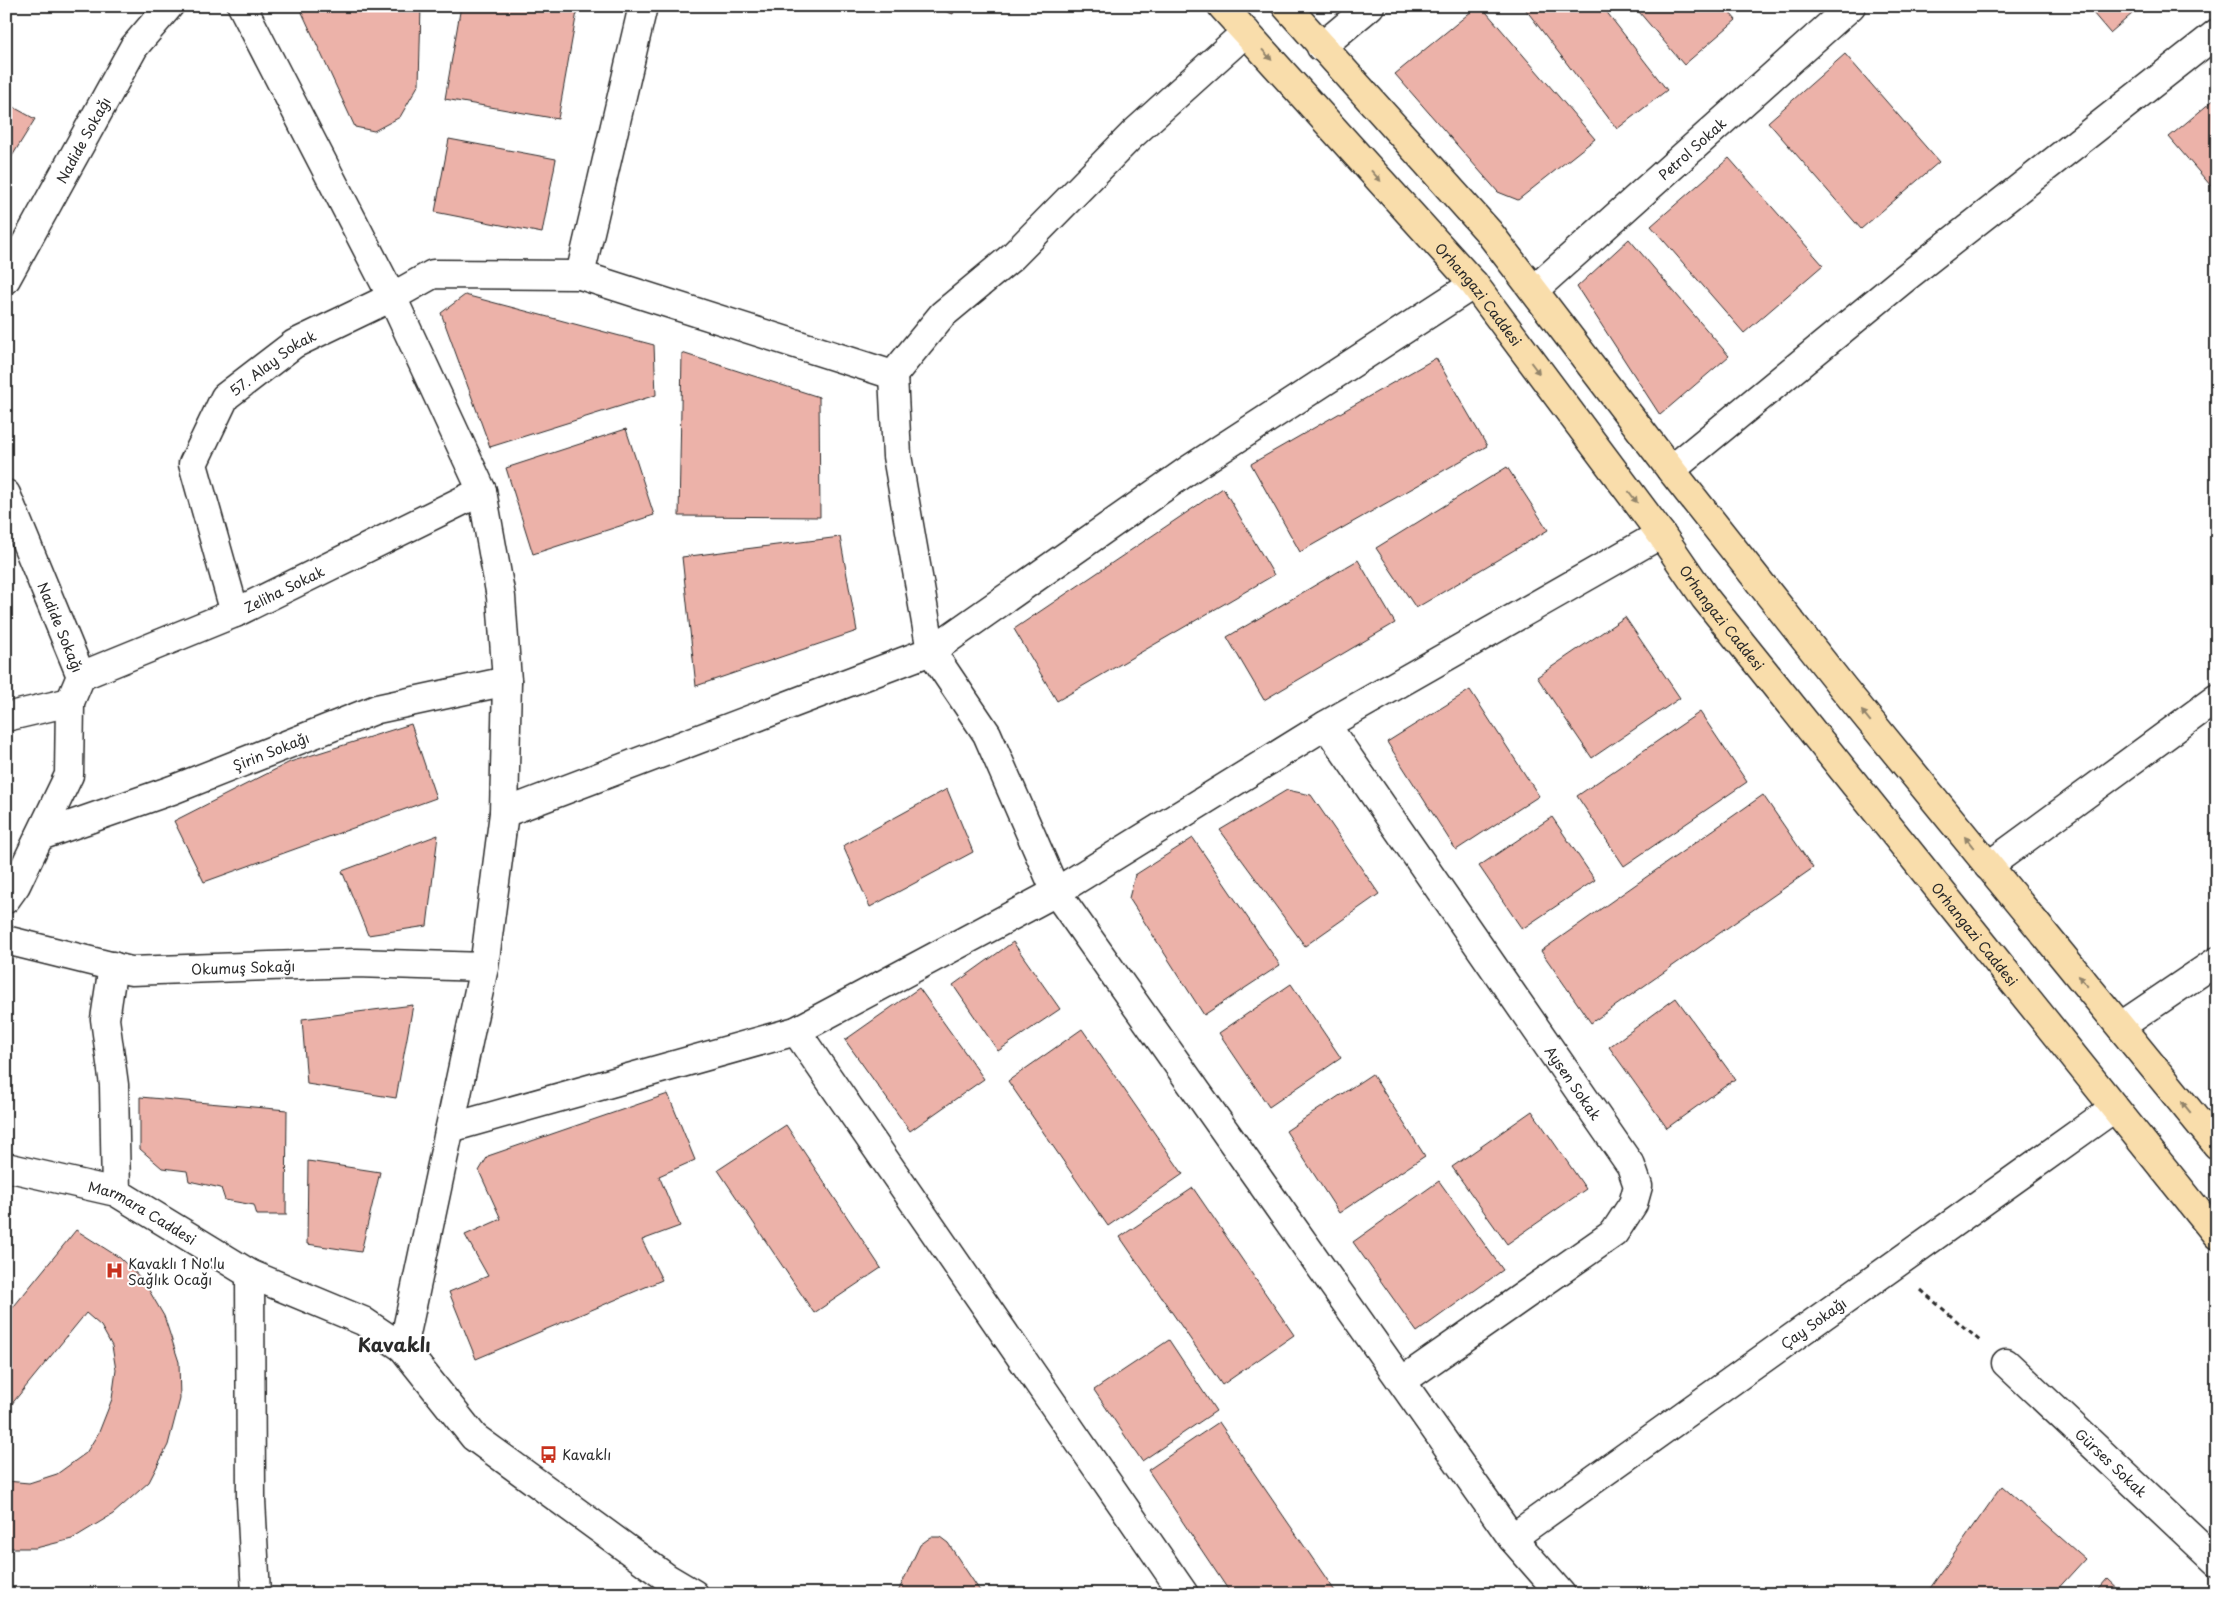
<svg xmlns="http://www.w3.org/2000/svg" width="2223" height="1600" font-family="'Playpen Sans',sans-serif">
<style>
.building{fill:#ecb2a9;stroke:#2b2b2b}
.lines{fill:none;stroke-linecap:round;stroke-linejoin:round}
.minor-casing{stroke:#2b2b2b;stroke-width:31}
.major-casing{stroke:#2b2b2b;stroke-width:31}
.path{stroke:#2b2b2b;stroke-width:3;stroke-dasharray:5 4;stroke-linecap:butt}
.minor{stroke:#fff;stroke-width:28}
.major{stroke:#f9ddab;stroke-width:28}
.oneway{fill:#92846b}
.labels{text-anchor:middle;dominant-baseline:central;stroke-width:4;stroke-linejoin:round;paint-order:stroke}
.street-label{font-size:14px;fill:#2b2b2b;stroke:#fff}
.poi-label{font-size:14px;fill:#2b2b2b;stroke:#fff;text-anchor:start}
.district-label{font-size:19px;font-weight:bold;fill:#2b2b2b;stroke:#fff}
</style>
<rect width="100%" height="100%" fill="#fff"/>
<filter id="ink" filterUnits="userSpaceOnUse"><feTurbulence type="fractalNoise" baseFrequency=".02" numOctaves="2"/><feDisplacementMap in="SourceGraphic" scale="10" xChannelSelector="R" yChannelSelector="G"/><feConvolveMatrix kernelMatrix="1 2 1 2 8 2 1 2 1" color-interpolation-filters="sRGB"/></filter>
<g filter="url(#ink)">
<path class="building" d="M299,6H421L419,84L400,117L374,131L355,127Z
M461,6H578L558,119L445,99Z
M931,6H955L953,14Z
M1478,6H1481L1595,139L1518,200L1498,192L1395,74Z
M1523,6H1602L1667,90L1617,129Z
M1634,6H1724L1736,20L1684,65Z
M2087,6H2141L2110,33Z
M1845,54L1939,162L1861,229L1768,122Z
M2217,97V193L2169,137Z
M6,103L35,119L6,166Z
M449,139L556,159L542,233L435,212Z
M1729,158L1823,265L1744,333L1651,226Z
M1629,239L1729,356L1660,415L1577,287Z
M465,295L654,345L656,395L490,447L441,313Z
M682,353L819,397L820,517L679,516Z
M1436,358L1487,446L1300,552L1251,464Z
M626,429L654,515L533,554L506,468Z
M1507,467L1548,530L1416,608L1376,548Z
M1223,488L1274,575L1057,701L1014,629Z
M840,537L857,631L696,686L682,557Z
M1358,560L1395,623L1264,700L1227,637Z
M1625,617L1680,698L1592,758L1537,677Z
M1470,690L1539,796L1456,850L1387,742Z
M1700,712L1747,782L1624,866L1577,796Z
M411,724L436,798L204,882L174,821L290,762Z
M947,789L973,852L870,907L843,846Z
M1287,790L1311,795L1379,894L1305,946L1220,830Z
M1763,795L1813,868L1591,1023L1541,951Z
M1552,817L1595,880L1522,929L1479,866Z
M438,835L427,926L368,935L342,871Z
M1193,838L1280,965L1204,1015L1129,898L1135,875Z
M1013,942L1060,1009L998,1051L953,985Z
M1291,984L1341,1058L1269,1107L1219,1033Z
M919,988L984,1079L910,1131L845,1040Z
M1676,998L1735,1079L1667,1128L1609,1047Z
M413,1005L396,1098L307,1084L302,1019Z
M1082,1029L1183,1174L1108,1226L1008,1081Z
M1372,1074L1425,1156L1339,1213L1286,1131Z
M668,1094L695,1160L659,1176L680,1226L642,1240L662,1280L476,1359L449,1292L488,1276L465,1235L501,1219L479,1171L488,1156Z
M140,1097L287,1110L286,1215H257L254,1205L225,1200L221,1188L189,1181L187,1171L162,1168L140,1149Z
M1532,1111L1586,1189L1507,1244L1452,1167Z
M786,1125L881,1268L814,1313L718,1170Z
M308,1161L380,1172L361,1252L307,1244Z
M1439,1181L1503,1270L1417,1332L1353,1242Z
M1193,1188L1294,1335L1222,1385L1120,1237Z
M76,1230L120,1258L143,1280L164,1316L179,1362L180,1399L168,1445L149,1482L113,1514L72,1539L36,1548H6V1481L29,1483L57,1474L86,1453L99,1432L112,1399L116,1370L112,1346L101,1326L86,1313L6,1411V1316Z
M1169,1340L1216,1411L1142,1461L1094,1390Z
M1219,1422L1337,1594H1231L1148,1470Z
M2002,1486L2085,1559L2053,1594H1926Z
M931,1537H940L948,1543L982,1594H897L920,1545Z
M2107,1579L2123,1594H2094Z"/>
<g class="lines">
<defs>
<g id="minor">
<path d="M242,6L392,297L482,491L501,597L507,681L504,813L484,967L403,1348"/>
<path d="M1246,32L1132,135L1013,256L942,315L893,375L897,456L931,651L987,734L1056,892L1512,1538L1561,1594"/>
<path d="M1321,47L1370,6"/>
<path d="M580,275L643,6"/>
<path id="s1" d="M6,279L134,47L169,6"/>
<path id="s2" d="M1534,290L1851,6"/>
<path d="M1671,470L1905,278L2217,33"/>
<path id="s3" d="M6,494L81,676L70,702L69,775L16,885L6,899"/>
<path id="s4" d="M235,613L193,464L225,397L294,344L392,297L433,274L580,275L893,375"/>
<path id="s5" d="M81,676L235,613L482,491"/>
<path d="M6,717L70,702"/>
<path id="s6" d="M1326,725L1631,1166L1638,1186L1633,1204L1614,1233L1402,1381"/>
<path d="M504,813L931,651L1190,469L1474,284"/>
<path id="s7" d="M40,836L172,790L377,709L507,681"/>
<path d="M1988,866L2217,698"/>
<path id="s8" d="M6,940L131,971L356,963L484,967"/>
<path d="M113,966L105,1019L114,1085L116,1192"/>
<path d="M2121,1026L2217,961"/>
<path d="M796,1031L1184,1594"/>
<path d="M450,1128L796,1031L1056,892L1326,725L1661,534"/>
<path id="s9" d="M6,1167L116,1192L250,1274L363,1321L403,1348L474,1437L667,1578L694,1594"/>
<path d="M250,1274L251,1500L256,1594"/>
<path id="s10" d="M2006,1363L2217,1562"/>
<path id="s11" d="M1512,1538L2114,1108"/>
</g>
<g id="major">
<path id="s12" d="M1222,6L1474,284L1661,534L1705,598L2217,1235"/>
<path d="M1286,6L1488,231L1671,470L1844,689L2217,1145"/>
</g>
</defs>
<use href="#minor" class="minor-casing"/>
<use href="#major" class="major-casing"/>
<path class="path" d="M1921,1290L1980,1341"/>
<use href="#minor" class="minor"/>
<use href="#major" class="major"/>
</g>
<defs><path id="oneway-solid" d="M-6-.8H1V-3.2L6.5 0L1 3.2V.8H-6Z" transform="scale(1.25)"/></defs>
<g class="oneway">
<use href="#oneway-solid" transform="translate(1267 55) rotate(48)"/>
<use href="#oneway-solid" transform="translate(1376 176) rotate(48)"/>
<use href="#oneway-solid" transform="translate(1535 368) rotate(53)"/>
<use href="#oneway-solid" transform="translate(1633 497) rotate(53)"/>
<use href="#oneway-solid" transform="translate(1866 716) rotate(-129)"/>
<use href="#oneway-solid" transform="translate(1969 842) rotate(-129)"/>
<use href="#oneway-solid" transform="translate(2083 981) rotate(-130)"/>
<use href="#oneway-solid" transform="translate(2186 1107) rotate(-129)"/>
</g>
</g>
<defs>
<symbol id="hospital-bare" viewBox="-9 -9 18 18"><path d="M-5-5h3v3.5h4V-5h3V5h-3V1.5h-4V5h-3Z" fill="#c8321e" stroke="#fff" stroke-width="2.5" paint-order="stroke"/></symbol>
<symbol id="bus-bare" viewBox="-9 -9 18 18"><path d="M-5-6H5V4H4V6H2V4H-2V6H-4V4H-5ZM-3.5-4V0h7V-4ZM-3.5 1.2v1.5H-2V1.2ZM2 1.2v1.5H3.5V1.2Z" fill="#c8321e" stroke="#fff" stroke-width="2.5" paint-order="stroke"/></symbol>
</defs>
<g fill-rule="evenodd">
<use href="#hospital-bare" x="102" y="1258" width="25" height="25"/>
<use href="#bus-bare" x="536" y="1442" width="25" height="25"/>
</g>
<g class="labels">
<g class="street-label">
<text stroke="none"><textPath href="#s1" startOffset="159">Nadide Sokağı</textPath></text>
<text stroke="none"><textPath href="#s2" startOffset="212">Petrol Sokak</textPath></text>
<text stroke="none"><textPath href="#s12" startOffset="386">Orhangazi Caddesi</textPath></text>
<text stroke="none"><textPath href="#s4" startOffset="288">57. Alay Sokak</textPath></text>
<text stroke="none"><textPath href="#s5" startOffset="221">Zeliha Sokak</textPath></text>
<text stroke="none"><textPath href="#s12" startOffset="791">Orhangazi Caddesi</textPath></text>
<text stroke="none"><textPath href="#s3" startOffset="144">Nadide Sokağı</textPath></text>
<text stroke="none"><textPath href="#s7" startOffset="246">Şirin Sokağı</textPath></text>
<text stroke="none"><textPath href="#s12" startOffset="1196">Orhangazi Caddesi</textPath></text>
<text stroke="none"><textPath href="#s8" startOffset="241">Okumuş Sokağı</textPath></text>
<text stroke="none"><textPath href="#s6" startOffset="435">Aysen Sokak</textPath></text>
<text stroke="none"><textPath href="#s9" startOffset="145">Marmara Caddesi</textPath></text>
<text stroke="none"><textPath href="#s11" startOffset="370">Çay Sokağı</textPath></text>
<text stroke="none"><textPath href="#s10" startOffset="145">Gürses Sokak</textPath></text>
</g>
<g class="poi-label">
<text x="128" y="1263">Kavaklı 1 No'lu<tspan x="128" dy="16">Sağlık Ocağı</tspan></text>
<text x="562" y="1454">Kavaklı</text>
</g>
<g class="district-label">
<text x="394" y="1344">Kavaklı</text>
</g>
</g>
<rect width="2223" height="1600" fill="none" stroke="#fff" stroke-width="25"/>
<rect x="12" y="12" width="2198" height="1575" fill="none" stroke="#2b2b2b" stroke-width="2" filter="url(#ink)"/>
</svg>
